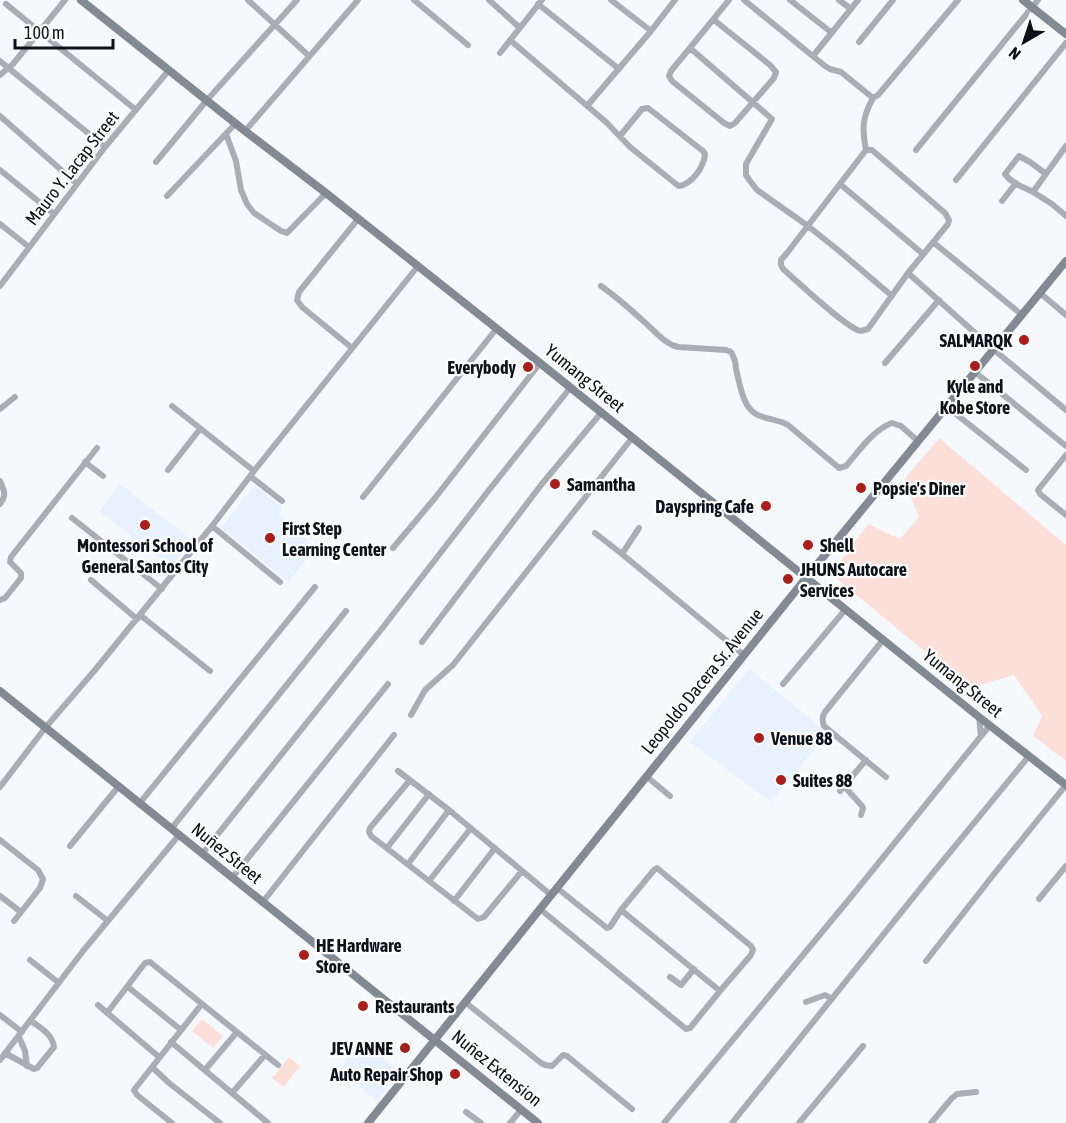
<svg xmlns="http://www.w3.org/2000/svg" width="1066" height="1123" font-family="'Asap Condensed',sans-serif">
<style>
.built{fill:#e7f1ff}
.green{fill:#fddfda}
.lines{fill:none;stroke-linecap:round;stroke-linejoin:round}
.street{stroke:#a9aeb5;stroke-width:6}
.secondary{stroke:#828a94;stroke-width:8}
.poi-dot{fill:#ad1c19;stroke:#fff;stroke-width:2}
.labels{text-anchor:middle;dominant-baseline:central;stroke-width:4.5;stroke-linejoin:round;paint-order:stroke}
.street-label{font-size:18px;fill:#0e1218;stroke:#fff}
.poi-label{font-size:18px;font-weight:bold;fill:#0e1218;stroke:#fff;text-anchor:start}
</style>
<rect width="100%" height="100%" fill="#f6f9fc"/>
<path class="built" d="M120,484L192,540L171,567L99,511Z
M254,485L282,508L279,513L315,548L289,582L221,528Z
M749,669L828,733L771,802L690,742Z
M362,1041L400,1072L377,1101L339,1070Z"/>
<path class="green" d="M939,438L1066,545V761L1033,736L1042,716L1014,675L969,688L831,574L868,524L900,539L919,517L904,480Z
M202,1019L223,1036L213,1048L192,1031Z
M289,1057L300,1066L284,1087L272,1078Z"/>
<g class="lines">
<path class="street" d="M248,0L309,56
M414,0L468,45
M489,0L520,28
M611,0L651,31
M744,0L825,66L830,69L841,72L873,98L878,95L958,0
M790,0L832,33
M839,0L851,9
M6,4L136,110
M538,4L619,69
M714,20L770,65L776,72L774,78L735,123L730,126L724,123L672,81L669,76L671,71L729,0
M510,40L606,122L630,147L676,184L679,186C692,184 704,167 705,154L703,151L648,108L642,109L620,136
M859,42L893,0
M690,48L772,119L746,164V175L750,181L757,190L808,226L838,250L892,296
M500,53L542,0
M813,56L858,0
M0,61L105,147
M0,75L13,64L65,0
M587,106L651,31L675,0
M0,116L77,184
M245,131L358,0
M226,134L236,161L241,190L247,204L254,213L281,231L287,233L290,230L326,193
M866,150H872L945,213L949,220L948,224L908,273L868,329L861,331C847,329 797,281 783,269L781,265V260L787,253Z
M866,150C862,129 862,118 873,98
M916,150L1038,0
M156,162L207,100L297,0
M0,170L54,214
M1046,174L1030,162L1019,156L1005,174C1011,183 1023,187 1033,192L1066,146
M956,180L1066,43
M840,184L923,254
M1033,192L1052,204L1066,216
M167,196L236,123
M1002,201L1016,183
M0,224L29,247
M933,242L1022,315
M908,273L993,349L1066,410
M0,286L105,147L169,70
M601,286C615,296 628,307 641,319C653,329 663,343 678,347L726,350C731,352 731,351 733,356C735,360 736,365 736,369C739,381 741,395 747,405C757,421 774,417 788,425L839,468L846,466C859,451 873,430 892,423L901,426L918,441
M1040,293L1066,315
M352,348L302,307L297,300L299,292L358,219
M885,363L939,300
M975,372L1066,446
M172,406L254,471
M946,406L1026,470
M0,409L15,397
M1066,455L1038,490L1040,494L1066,515
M85,462L103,476
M168,470L200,429
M250,476L282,501
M0,481C4,490 7,495 0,504
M363,497L497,328
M72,518L162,589
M212,526L280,582
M595,533L622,554L744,655
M393,548L435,498L540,363
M622,554L639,528
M91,580L137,619
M0,600L5,598L21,578V573L10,562L11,557L97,448
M140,615L210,671
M883,640L825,712C822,717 822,720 824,726L886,777
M422,642L541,485L601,413
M783,684L845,610
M411,715L425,690L453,665L632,438
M979,717L981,736
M398,771L449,810L551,895
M646,776L670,796
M410,780L370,828L369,832L371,836L478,919L484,917L522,871
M844,786L862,806L863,808L861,815
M0,787L45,728L95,670L212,526L254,471L418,266
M840,791L866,760
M139,804L315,587
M171,829L346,611
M0,840L38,870L43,879L40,888L14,921
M70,846L118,787
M387,848L429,794
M202,854L384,626L489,490L570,388
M408,864L449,810
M232,878L388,684
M429,881L471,828
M0,896L21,912
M76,896L108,921
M1039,899L1066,866
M454,901L495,848
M262,903L394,735
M540,909L686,1029L690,1028L720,991L621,910L610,927L607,928L557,888
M621,910L654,870L657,868L751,946L753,950L751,955L720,991
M30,960L59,983
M926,961L994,874L1066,785
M670,977L681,985L694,969
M128,987L181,1030
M465,1002L541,1063L545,1065L552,1066L563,1055L567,1056L632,1109
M806,1002L825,995L832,999
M98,1005L159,1057
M107,1013L145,963L150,962L278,1065
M0,1015L22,1032
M19,1037L25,1051L27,1066
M171,1042L268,1123
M5,1053L34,1069L37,1068L54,1047C53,1035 40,1027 31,1021
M0,1060L83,951L179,835
M152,1067L169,1083L220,1123
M205,1070L237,1032
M232,1093L265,1055
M466,1112L481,1123
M172,1123L137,1095L134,1090L201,1005
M510,1123L521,1110
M664,1123L851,897L990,725
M732,1123L928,879L1029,756
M799,1123L863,1046
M931,1123L952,1098L957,1094L976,1092"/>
<path class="secondary" d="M81,0L245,131L326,193L540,363L979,717L1066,785
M1023,0L1066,34
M0,691L538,1123
M368,1123L806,578L1066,261"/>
</g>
<g class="poi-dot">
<circle cx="1024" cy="340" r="6"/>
<circle cx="975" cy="366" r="6"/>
<circle cx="528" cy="367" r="6"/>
<circle cx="555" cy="484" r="6"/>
<circle cx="861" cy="488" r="6"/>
<circle cx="766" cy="506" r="6"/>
<circle cx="145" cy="525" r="6"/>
<circle cx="270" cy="538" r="6"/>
<circle cx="808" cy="545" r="6"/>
<circle cx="788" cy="579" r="6"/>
<circle cx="759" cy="738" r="6"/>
<circle cx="781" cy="780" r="6"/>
<circle cx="304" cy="955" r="6"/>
<circle cx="363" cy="1006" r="6"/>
<circle cx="405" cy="1048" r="6"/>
<circle cx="455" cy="1074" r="6"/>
</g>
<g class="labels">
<g class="street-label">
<text transform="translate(72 168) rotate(-52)">Mauro Y. Lacap Street</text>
<text transform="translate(585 378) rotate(39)">Yumang Street</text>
<text transform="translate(702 681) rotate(-51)">Leopoldo Dacera Sr. Avenue</text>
<text transform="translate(963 683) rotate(39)">Yumang Street</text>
<text transform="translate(227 853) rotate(39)">Nuñez Street</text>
<text transform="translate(497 1068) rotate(39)">Nuñez Extension</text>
</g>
<g class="poi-label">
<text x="1012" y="340" text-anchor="end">SALMARQK</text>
<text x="516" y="367" text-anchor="end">Everybody</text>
<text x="975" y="386" text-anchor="middle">Kyle and<tspan x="975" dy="21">Kobe Store</tspan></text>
<text x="567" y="484">Samantha</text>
<text x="873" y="488">Popsie's Diner</text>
<text x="754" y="506" text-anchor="end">Dayspring Cafe</text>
<text x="282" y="528">First Step<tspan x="282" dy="21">Learning Center</tspan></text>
<text x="145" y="545" text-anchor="middle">Montessori School of<tspan x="145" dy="21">General Santos City</tspan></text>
<text x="820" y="545">Shell</text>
<text x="800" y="569">JHUNS Autocare<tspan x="800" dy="21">Services</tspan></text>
<text x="771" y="738">Venue 88</text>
<text x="793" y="780">Suites 88</text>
<text x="316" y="945">HE Hardware<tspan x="316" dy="21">Store</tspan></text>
<text x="375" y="1006">Restaurants</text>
<text x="393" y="1048" text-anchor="end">JEV ANNE</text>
<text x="443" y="1074" text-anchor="end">Auto Repair Shop</text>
</g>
</g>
<g transform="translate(1024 42) rotate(219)" stroke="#ffffff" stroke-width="4.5" paint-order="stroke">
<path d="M0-4.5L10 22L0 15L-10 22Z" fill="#0e1218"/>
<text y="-9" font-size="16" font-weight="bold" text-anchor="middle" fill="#0e1218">N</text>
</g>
<path d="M15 39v9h98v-9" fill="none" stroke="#0e1218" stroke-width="3"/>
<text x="24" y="39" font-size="18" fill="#0e1218" stroke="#ffffff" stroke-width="4.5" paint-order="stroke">100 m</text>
</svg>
